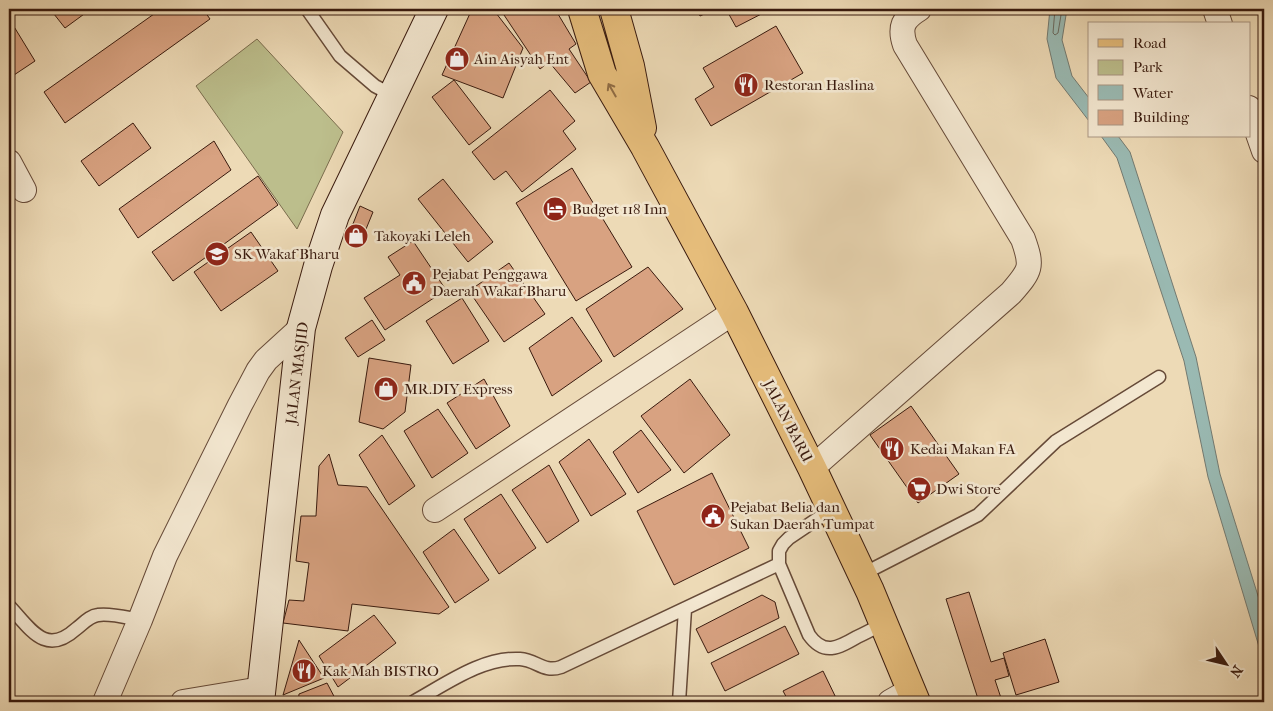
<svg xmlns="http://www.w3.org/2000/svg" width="1273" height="711" font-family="'IM FELL French Canon',serif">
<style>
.green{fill:#bcbe8c;stroke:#7a6c4d}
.water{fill:#9abab3;stroke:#737a71}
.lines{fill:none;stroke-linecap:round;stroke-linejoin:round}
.shore{stroke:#6a6a60;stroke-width:1}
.building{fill:#d8a281;stroke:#391a0e}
.lane-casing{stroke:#664a38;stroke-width:15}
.street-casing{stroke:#664a38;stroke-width:26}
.secondary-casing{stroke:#391a0e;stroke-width:30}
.primary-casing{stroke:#391a0e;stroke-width:30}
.lane{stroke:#f3e7d0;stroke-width:12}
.street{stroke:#f3e7d0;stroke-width:24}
.secondary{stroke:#f3e7d0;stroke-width:28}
.primary{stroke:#e6bd7b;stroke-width:28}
.oneway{stroke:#906c44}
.labels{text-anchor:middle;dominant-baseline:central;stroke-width:5;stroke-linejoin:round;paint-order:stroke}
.poi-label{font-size:15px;fill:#391a0e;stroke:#f3e7d0;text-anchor:start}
.street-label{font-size:15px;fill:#391a0e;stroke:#f3e7d0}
</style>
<rect width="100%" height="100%" fill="#eddab6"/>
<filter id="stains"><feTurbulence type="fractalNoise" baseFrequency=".004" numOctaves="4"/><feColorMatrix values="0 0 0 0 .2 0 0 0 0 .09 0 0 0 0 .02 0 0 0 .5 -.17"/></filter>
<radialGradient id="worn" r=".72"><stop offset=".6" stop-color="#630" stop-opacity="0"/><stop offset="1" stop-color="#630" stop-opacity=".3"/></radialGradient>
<path class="green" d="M257,39L343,132L297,229L196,86Z"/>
<path class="water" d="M1050,9H1067L1062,40L1072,76L1089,98V121L1056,78L1047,39Z
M1101,136H1118L1130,152L1196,357L1220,474L1264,615V658L1260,650L1208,477L1184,361L1117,158Z"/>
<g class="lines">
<path class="shore" d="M1055,9L1053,33L1055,35L1058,33L1062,9"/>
</g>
<path class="building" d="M50,9H91L65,28Z
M161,9H203L210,19L65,123L44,92Z
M472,9H485L496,13L523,48L503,98L442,75Z
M500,9H555L576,44L569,49L591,82L575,93L549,62L540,69Z
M696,9H715L700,16Z
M726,9H771L736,27Z
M13,25L35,61L11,77L9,74V28Z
M776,26L803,73L711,126L695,99L714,87L703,68Z
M454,80L491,128L469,145L432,97Z
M550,90L575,121L563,131L576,149L522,192L506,171L494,180L472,152Z
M133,123L151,148L99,186L81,161Z
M214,141L231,170L138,238L119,209Z
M572,168L632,267L576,301L516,203Z
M258,176L278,205L173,281L152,252Z
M443,179L493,242L468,262L418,199Z
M360,206L373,212L364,234L351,229Z
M351,229L364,234L362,242L348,237Z
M251,232L278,271L221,311L194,272Z
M413,241L446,290L385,330L364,298L400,275L388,257Z
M509,263L545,314L504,342L469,291Z
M648,267L683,309L614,357L586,309Z
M462,298L489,341L453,364L426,321Z
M572,317L602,361L552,396L529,348Z
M372,320L385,340L358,357L345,338Z
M369,358L411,365L405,412L383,429L359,422Z
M484,379L510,426L476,449L447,403Z
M690,379L730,435L684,473L641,416Z
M911,406L959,474L918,503L870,435Z
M438,409L468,453L432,478L404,431Z
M641,430L671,470L638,493L613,452Z
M382,435L415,486L389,505L359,455Z
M589,439L626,494L591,516L559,462Z
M329,454L338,485L367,487L449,607L439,614L352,604L348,631L283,623L289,600L304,601L309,563L296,561L301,516H316L319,466Z
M549,465L579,521L547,543L512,490Z
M712,473L749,548L674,585L637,511Z
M501,494L536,548L499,574L464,519Z
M454,529L489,580L455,603L423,552Z
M969,592L991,662L1004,658L1009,676L995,680L1002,701L997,702H979L946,599Z
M762,595L775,602L779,618L708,653L696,629Z
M374,615L396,643L338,687L319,656Z
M785,626L799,654L725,691L711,663Z
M1045,639L1059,682L1016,695L1003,653Z
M299,640L324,678L283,695Z
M823,671L838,702H789L783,691Z
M327,683L337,702H298L299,694Z"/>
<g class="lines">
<defs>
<path id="lane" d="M307,9L340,56L375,86L392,95
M832,509L789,538L783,544L779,551V564L809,635C824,656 838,648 857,637C866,633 875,628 884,623
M863,574L978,515L1056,441L1159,377
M9,606C30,628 45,657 76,629C83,624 89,616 98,615C111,613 128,618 140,620
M413,702C446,684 482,657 520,659C537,660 543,673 561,667L779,564
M679,702L685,609"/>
<path id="street" d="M1215,9L1220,24
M1249,108L1264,151
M9,162L24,190
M812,468L1011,293C1031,270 1033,267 1023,239L905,45C899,27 903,19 919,9
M435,510L734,312
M105,702L140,620L165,556L240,405L258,371L266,360L301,328
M183,702L262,689
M890,702L911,690"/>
<path id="secondary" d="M260,702L301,328L318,266L335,215L434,9"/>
<path id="primary" d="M582,9L602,74L645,147L734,312L812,468L870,591L916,702
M614,9L630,66L642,128"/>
</defs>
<use href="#lane" class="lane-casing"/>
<use href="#street" class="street-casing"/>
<use href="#secondary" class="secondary-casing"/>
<use href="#primary" class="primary-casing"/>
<use href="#lane" class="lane"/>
<use href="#street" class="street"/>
<use href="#secondary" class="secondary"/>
<use href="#primary" class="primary"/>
</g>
<defs><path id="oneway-shaft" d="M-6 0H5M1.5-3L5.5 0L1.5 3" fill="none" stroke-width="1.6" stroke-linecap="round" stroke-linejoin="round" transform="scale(1.25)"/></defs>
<use class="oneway" href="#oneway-shaft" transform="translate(612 90) rotate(-120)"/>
<defs>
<symbol id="shop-disc" viewBox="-11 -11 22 22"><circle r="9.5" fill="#8f2418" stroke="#f3e7d0"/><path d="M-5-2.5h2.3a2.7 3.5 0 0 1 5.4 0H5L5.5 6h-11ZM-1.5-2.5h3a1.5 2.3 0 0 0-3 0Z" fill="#fff"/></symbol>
<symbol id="restaurant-disc" viewBox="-11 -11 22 22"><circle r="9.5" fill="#8f2418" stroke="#f3e7d0"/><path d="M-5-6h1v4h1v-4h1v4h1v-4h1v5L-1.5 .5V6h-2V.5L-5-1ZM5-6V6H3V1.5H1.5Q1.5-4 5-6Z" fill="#fff"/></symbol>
<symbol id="hotel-disc" viewBox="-11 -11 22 22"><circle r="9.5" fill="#8f2418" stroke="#f3e7d0"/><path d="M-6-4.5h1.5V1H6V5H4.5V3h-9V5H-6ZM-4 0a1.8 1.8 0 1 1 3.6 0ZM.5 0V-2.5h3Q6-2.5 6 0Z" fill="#fff"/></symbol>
<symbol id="school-disc" viewBox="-11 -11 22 22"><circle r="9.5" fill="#8f2418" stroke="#f3e7d0"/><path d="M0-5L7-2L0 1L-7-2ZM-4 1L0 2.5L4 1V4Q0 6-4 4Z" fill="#fff"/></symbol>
<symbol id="civic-disc" viewBox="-11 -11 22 22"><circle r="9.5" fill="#8f2418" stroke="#f3e7d0"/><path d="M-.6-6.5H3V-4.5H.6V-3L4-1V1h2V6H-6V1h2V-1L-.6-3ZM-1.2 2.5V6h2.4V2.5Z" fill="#fff"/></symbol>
<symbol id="supermarket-disc" viewBox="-11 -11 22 22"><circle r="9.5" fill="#8f2418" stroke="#f3e7d0"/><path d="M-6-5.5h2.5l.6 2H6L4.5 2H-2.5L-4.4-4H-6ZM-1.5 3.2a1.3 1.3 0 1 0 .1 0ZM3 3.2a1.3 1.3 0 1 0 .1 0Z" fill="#fff"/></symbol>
</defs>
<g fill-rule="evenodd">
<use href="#shop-disc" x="443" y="45" width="28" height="28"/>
<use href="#restaurant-disc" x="732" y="71" width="28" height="28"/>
<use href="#hotel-disc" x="541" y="195" width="28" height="28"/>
<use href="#shop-disc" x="342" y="222" width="28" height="28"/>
<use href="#school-disc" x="203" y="240" width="28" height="28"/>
<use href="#civic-disc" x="400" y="269" width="28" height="28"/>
<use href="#shop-disc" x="372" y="375" width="28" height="28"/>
<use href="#restaurant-disc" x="878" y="435" width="28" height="28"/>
<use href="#supermarket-disc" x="905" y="475" width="28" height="28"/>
<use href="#civic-disc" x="699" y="502" width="28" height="28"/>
<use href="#restaurant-disc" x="290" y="657" width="28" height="28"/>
</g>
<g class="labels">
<g class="poi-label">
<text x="474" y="59">Ain Aisyah Ent</text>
<text x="764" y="85">Restoran Haslina</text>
<text x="572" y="209">Budget 118 Inn</text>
<text x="374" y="236">Takoyaki Leleh</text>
<text x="234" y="254">SK Wakaf Bharu</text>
<text x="432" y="274">Pejabat Penggawa<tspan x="432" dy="17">Daerah Wakaf Bharu</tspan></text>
<text x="404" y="389">MR.DIY Express</text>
<text x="910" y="449">Kedai Makan FA</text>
<text x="936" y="489">Dwi Store</text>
<text x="730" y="507">Pejabat Belia dan<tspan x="730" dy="17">Sukan Daerah Tumpat</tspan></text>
<text x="322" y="671">Kak Mah BISTRO</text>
</g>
<g class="street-label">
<text transform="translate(297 373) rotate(-83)">JALAN MASJID</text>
<text transform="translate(788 421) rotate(63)">JALAN BARU</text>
</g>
</g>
<rect width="1273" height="711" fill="none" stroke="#eddab6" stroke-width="30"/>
<rect x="10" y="10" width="1253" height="691" fill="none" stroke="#391a0e" stroke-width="2.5"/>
<rect x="15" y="15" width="1243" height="681" fill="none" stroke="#391a0e"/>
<rect x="1088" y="22" width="162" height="115" fill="#f3e7d0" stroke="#a99582"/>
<rect x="1098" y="39" width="25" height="8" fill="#e6bd7b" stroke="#a99582"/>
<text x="1133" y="48" font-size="15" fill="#391a0e">Road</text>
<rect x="1098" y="60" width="25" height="15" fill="#bcbe8c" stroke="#a99582"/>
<text x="1133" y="72" font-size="15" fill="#391a0e">Park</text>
<rect x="1098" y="85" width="25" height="15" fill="#9abab3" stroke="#a99582"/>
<text x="1133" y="98" font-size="15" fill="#391a0e">Water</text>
<rect x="1098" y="110" width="25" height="15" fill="#d8a281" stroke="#a99582"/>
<text x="1133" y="122" font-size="15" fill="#391a0e">Building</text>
<g transform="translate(1226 664) rotate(125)" stroke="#f3e7d0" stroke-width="4" paint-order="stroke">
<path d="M0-4L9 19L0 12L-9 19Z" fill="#391a0e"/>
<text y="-8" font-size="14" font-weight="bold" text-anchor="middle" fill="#391a0e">N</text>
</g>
<rect width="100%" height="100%" filter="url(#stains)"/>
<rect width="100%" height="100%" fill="url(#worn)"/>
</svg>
